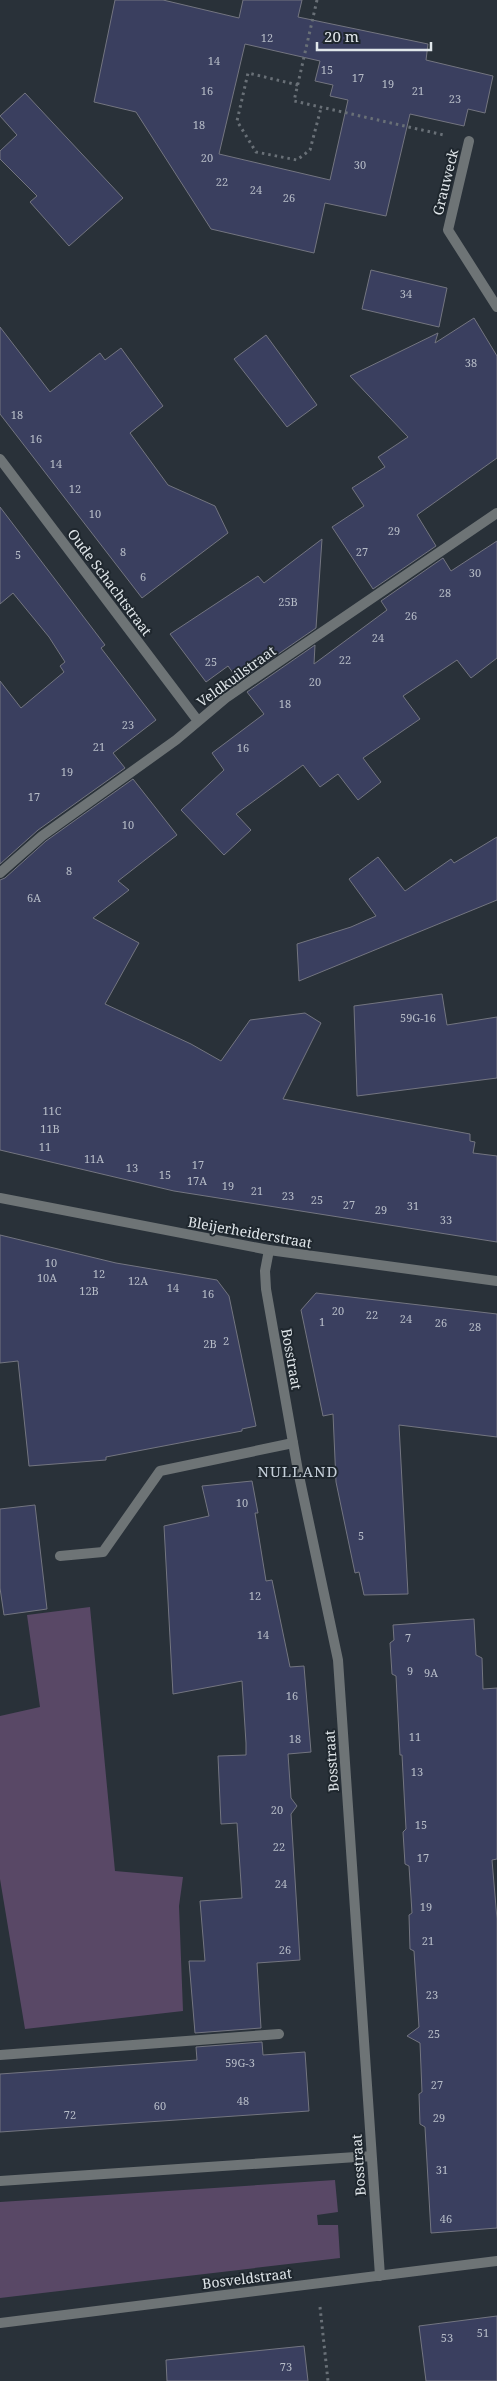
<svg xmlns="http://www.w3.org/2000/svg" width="497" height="2381" font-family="'Noto Serif',serif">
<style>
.green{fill:#594866}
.building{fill:#3a3f5f;stroke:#737580;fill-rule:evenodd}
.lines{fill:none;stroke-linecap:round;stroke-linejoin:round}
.path{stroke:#697077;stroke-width:3;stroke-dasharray:2.5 4;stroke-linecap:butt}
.service{stroke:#6e7476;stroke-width:10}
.minor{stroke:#6e7476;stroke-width:10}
.tertiary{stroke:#6e7476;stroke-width:10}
.labels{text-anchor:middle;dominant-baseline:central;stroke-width:4;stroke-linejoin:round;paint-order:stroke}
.number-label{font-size:11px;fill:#b6bcc7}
.street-label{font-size:14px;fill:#e0e6ea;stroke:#1f272e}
.neighbourhood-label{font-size:15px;letter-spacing:1px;fill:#c6d0da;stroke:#1f272e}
</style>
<rect width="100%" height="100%" fill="#293139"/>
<path class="green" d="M90,1607L115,1871L183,1877L179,1906L183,2011L25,2029L0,1879V1716L40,1707L27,1615Z
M335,2180L338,2212L317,2215L318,2225H338L340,2258L0,2298V2202Z"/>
<path class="building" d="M115,0H163L239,18L243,0H302L298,17L428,44L426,60L493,76L485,113L468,109L464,126L410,114L386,216L325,203L314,253L211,229L136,112L94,102ZM245,44L320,61L315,81L333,85L330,96L348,100L330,180L219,154Z
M25,93L123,198L69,246L30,202L37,196L0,159V151L17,135L0,116Z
M371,270L447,288L439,327L362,309Z
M474,318L497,356V458L417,515L436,546L373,589L332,527L364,506L352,488L385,467L378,457L408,437L350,376L438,333L435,343Z
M0,327L50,392L100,353L105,360L121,348L163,406L130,433L168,485L215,506L228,533L142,598L0,414Z
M266,335L317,405L287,427L234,359Z
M0,507L105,645L101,648L156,720L113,753L125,768L38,830L0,864V681L21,708L64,672L60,666L65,662L49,637L13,593L0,604Z
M322,539L316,628L239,681L228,666L206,682L170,634L258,576L264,583Z
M497,541V658L471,678L457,660L403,696L420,719L363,758L381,782L358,800L338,774L320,787L303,765L236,814L251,830L224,855L181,810L224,770L212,753L264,714L247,692L315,645L314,664L387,610L381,601L443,558L451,571Z
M133,779L177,835L118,881L129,890L93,918L139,943L105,1004L191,1044L221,1061L250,1020L305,1013L321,1023L283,1099L470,1134V1141L475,1142L473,1153L497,1156V1242L174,1191L0,1150V880L5,878L46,841Z
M497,837V900L299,981L297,944L351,927L376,916L349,879L378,857L405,891L451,859L454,863Z
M442,994L447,1025L497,1017V1078L357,1096L354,1006Z
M0,1235L116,1263L217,1280L229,1296L256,1426L242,1429V1431L106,1457V1460L29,1466L18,1361L0,1363Z
M316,1293L497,1314V1437L399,1425L408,1594L364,1595L359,1572L355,1573L336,1482L333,1414L323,1416L301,1310Z
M252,1481L258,1513H255L266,1581L272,1580L290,1667L304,1666L311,1752L288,1754L291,1798L297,1806L291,1814L300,1960L257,1963L261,2028L195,2033L189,1961H205L200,1901L242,1898L237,1823L221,1824L218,1756L246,1755V1743L242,1681L173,1694L164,1526L209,1516L202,1486Z
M35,1505L47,1609L4,1615L0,1588V1509Z
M474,1619L476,1655L482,1658L483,1689L497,1688V1859L492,1860L497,1919V2228L431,2233L425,2127L420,2124L419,2094L422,2092L420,2043L407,2036L419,2027L414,1951L410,1949L409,1915L412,1913L409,1866L405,1864L403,1832L406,1829L402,1755H400L396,1676L392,1674L390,1643L394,1640L393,1625Z
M262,2042L263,2055L305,2052L309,2111L0,2132V2074L197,2060L196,2047Z
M497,2316V2381H426L419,2326Z
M304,2346L308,2381H167L166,2360Z"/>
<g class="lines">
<path class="path" d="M317,0L294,101L444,135
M298,85L248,73L237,121L256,152L297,160L310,150L321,108
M320,2307L328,2381"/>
<path class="service" d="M60,1556L103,1552L160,1471L293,1443
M0,2055L279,2034"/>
<path class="minor" d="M469,141L448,230L497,307
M0,459L198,721
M0,873L42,836L176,740L227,697L497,513
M269,1250L265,1271L266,1289L298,1471L338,1660L380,2276
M0,2181L371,2156
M0,2323L497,2261"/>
<path class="tertiary" d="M0,1198L269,1250L497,1281"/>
</g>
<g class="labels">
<g class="number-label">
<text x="267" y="37">12</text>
<text x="214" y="60">14</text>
<text x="327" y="69">15</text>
<text x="358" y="77">17</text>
<text x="388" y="83">19</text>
<text x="207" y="90">16</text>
<text x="418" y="90">21</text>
<text x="455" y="98">23</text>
<text x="199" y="124">18</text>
<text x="207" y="157">20</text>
<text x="360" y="164">30</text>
<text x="222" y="181">22</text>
<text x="256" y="189">24</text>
<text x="289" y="197">26</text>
<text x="406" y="293">34</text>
<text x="471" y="362">38</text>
<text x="17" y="414">18</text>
<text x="36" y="438">16</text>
<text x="56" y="463">14</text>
<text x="75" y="488">12</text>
<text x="95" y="513">10</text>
<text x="394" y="530">29</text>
<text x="123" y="551">8</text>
<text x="362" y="551">27</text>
<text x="18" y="554">5</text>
<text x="475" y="572">30</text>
<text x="143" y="576">6</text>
<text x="445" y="592">28</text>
<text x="288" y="601">25B</text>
<text x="411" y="615">26</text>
<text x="378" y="637">24</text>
<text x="345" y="659">22</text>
<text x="211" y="661">25</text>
<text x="315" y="681">20</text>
<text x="285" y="703">18</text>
<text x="128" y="724">23</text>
<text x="99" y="746">21</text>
<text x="243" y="747">16</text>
<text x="67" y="771">19</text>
<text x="34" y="796">17</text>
<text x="128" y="824">10</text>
<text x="69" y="870">8</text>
<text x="34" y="897">6A</text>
<text x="418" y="1017">59G-16</text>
<text x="52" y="1110">11C</text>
<text x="50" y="1128">11B</text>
<text x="45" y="1146">11</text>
<text x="94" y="1158">11A</text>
<text x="198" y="1164">17</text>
<text x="132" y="1167">13</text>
<text x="165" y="1174">15</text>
<text x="197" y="1180">17A</text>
<text x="228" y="1185">19</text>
<text x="257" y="1190">21</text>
<text x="288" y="1195">23</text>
<text x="317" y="1199">25</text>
<text x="349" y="1204">27</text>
<text x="413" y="1205">31</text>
<text x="381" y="1209">29</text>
<text x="446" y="1219">33</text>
<text x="51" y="1262">10</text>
<text x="99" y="1273">12</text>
<text x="47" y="1277">10A</text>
<text x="138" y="1280">12A</text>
<text x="173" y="1287">14</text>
<text x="89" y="1290">12B</text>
<text x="208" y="1293">16</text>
<text x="338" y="1310">20</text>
<text x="372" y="1314">22</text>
<text x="406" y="1318">24</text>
<text x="322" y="1321">1</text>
<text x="441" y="1322">26</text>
<text x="475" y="1326">28</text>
<text x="226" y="1340">2</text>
<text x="210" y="1343">2B</text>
<text x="242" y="1502">10</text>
<text x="361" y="1535">5</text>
<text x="255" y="1595">12</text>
<text x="263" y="1634">14</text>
<text x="408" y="1637">7</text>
<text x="410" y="1670">9</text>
<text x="431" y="1672">9A</text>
<text x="292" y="1695">16</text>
<text x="415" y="1736">11</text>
<text x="295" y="1738">18</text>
<text x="417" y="1771">13</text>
<text x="277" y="1809">20</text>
<text x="421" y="1824">15</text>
<text x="279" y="1846">22</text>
<text x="423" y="1857">17</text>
<text x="281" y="1883">24</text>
<text x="426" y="1906">19</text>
<text x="428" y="1940">21</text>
<text x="285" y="1949">26</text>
<text x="432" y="1994">23</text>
<text x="434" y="2033">25</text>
<text x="240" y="2062">59G-3</text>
<text x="437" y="2084">27</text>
<text x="243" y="2100">48</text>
<text x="160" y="2105">60</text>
<text x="70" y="2114">72</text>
<text x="439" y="2117">29</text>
<text x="442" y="2169">31</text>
<text x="446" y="2218">46</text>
<text x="483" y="2332">51</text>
<text x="447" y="2337">53</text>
<text x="286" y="2366">73</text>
</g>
<g class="street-label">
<text transform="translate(445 182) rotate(-76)">Grauweck</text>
<text transform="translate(110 582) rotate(53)">Oude Schachtstraat</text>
<text transform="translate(236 676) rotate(-36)">Veldkuilstraat</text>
<text transform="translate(250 1232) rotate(10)">Bleijerheiderstraat</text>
<text transform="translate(292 1359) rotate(80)">Bosstraat</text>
<text transform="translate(331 1761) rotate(-94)">Bosstraat</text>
<text transform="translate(358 2165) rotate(-94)">Bosstraat</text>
<text transform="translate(247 2278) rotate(-7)">Bosveldstraat</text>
</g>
<g class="neighbourhood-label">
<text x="298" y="1471">NULLAND</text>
</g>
</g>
<path d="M317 42v8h114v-8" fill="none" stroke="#e0e6ea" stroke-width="2.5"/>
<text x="324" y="42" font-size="15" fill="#e0e6ea" stroke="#1f272e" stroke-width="4" paint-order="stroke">20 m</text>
</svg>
